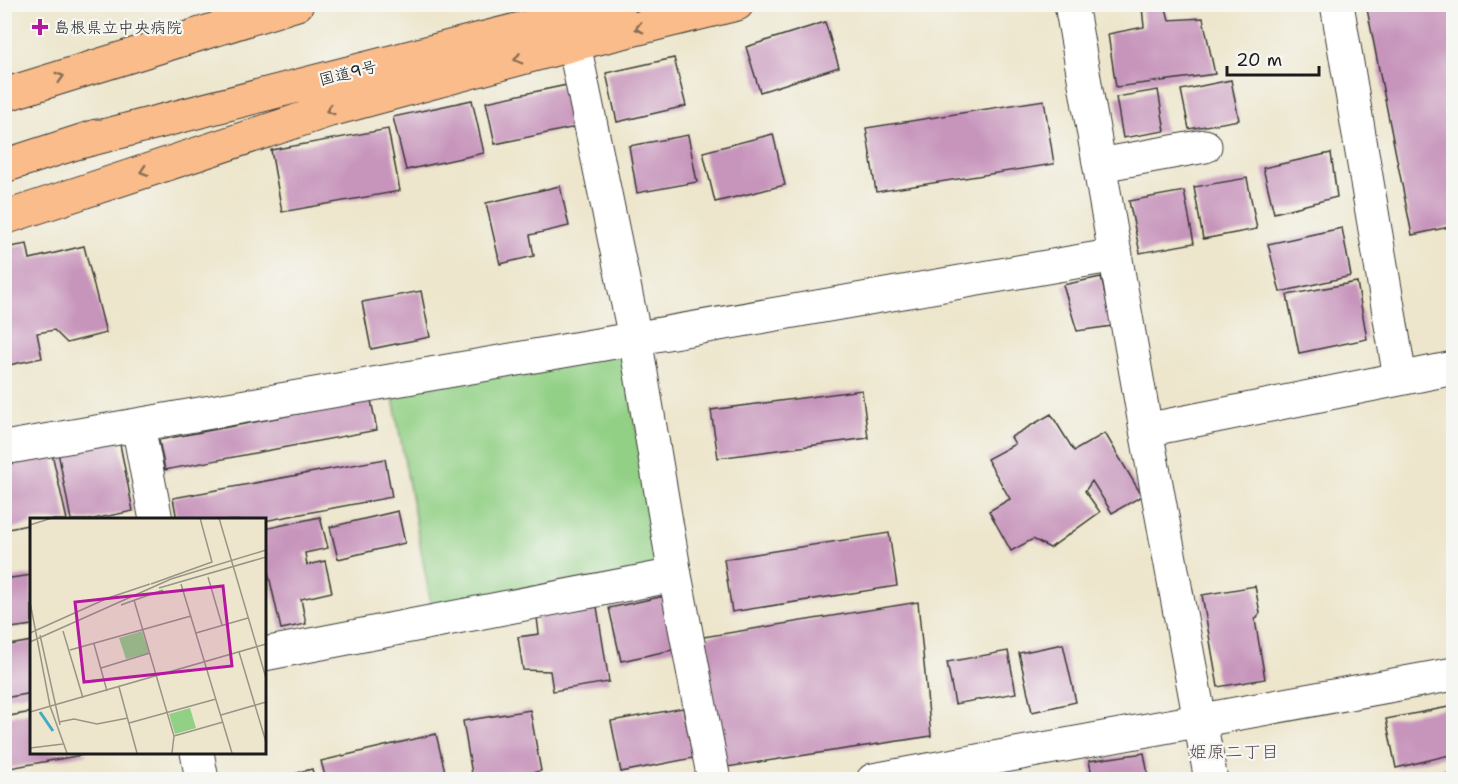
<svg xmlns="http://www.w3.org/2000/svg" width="1458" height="784" font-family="'Shantell Sans','Klee One',sans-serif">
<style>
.green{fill:#92d085;stroke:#577650;stroke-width:1.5}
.building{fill:#c795bc}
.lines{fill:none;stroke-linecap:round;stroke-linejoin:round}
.minor-casing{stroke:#3b3a36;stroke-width:35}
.tertiary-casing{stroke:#3b3a36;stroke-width:35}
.trunk-casing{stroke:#3b3a36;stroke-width:35}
.minor{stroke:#fff;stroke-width:33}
.tertiary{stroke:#fff;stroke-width:33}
.trunk{stroke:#f9bc8a;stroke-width:33}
.oneway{stroke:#8a6c53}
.poi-dot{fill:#b5179e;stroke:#f6f6f2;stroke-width:2}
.labels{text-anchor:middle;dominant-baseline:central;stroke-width:4.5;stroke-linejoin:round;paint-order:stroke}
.poi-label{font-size:16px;fill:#1c1c1c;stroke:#f6f6f2;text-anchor:start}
.street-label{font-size:16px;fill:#1c1c1c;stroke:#f6f6f2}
.neighbourhood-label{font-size:18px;fill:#584654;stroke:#f6f6f2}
.inset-river{fill:none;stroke:#41abc1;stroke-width:3}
.inset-road{fill:none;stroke:#999586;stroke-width:1.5}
.view{fill:#b5179e;fill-opacity:0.15;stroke:#b5179e;stroke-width:3}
.inset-edge{fill:none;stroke:#1c1c1c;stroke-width:3}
</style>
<rect width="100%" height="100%" fill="#f6f6f2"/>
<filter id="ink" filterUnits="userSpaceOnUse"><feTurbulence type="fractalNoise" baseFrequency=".0167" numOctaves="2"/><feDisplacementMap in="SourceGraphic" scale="12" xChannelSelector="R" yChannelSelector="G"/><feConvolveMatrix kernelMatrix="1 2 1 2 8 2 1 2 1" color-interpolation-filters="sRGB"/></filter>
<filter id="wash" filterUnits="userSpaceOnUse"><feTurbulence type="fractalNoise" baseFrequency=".008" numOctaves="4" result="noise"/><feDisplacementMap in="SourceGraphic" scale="24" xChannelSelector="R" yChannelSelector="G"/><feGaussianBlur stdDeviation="1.35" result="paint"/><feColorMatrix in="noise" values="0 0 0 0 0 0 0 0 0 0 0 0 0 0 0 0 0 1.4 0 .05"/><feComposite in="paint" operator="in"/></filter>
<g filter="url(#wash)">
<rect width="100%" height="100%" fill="#ede6cc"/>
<path class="green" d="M622,353L663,569L432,610L392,392Z"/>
<g id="blocks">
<path class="building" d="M1146,4H1165L1169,20L1203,18L1215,74L1116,87L1108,34L1144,27L1142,7Z
M1366,4H1454V226L1412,235Z
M825,22L839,67L760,92L746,47Z
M674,58L686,106L617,122L606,73Z
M1231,80L1239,120L1189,129L1181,90Z
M567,85L576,127L495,144L486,102Z
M1158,90L1165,131L1123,138L1116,97Z
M472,100L484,153L406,170L393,117Z
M1044,100L1054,164L876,192L866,128Z
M388,129L400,191L282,212L271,150Z
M773,134L785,185L715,202L703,152Z
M688,135L697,182L637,193L629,146Z
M1331,153L1337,197L1274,213L1263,168Z
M1247,178L1257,229L1203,239L1194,187Z
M560,186L569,226L530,235L534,256L500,264L486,203Z
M1184,191L1194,243L1140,253L1129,201Z
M1342,228L1351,276L1280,292L1268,244Z
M27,244L30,259L84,246L106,333L67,343L54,330L37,333L42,358L4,366V248Z
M1101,277L1112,326L1077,331L1063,285Z
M1357,282L1367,339L1299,353L1287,295Z
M421,291L430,337L371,349L362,302Z
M862,390L868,438L718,458L711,410Z
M371,400L377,430L165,470L159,440Z
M1051,414L1074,451L1105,433L1142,496L1112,513L1092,481L1085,491L1100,512L1050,548L1033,539L1011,551L989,511L1010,499L987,459L1015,444L1011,437Z
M119,439L133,511L89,520H71L58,452Z
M51,449L67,520H32V524L4,530V459Z
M385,459L392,497L264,521L177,520L173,498Z
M398,511L405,543L338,559L330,527Z
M320,517L328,548L305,553L307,565L325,561L332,592L301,599L306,624L281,629L264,554V529Z
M889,533L897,586L732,612L724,559Z
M32,575V625L4,629V579Z
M1255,586L1260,613L1255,620L1265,679L1218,687L1202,595Z
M665,596L677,649L621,661L609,608Z
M918,602L931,736L727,767L697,638Z
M597,607L609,682L553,691L550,671L523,670L518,637L539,634L537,617Z
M32,641V693L4,698V646Z
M1063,644L1076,702L1032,712L1019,653Z
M1008,651L1016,693L955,704L947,662Z
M1454,706V754L1396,768L1386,719Z
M683,708L693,758L621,772L611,721Z
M530,710L541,771L491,780H473L463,721Z
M32,712V752H87V754L10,768L4,741V717Z
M436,734L447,780H326L321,761Z
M1144,753L1149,780H1093L1089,761Z
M312,769L315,780H276V779Z
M1454,773V780H1420L1419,778Z"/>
</g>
</g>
<g filter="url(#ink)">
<use href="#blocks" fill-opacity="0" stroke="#3b3a36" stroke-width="1.5"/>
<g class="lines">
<defs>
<path id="minor" d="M1071,4L1146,430L1211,780
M1337,4L1400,378
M574,44L635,338L675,575L714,780
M1100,165L1205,146
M138,425L156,520
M1146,430L1454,368
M4,448L1116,255
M264,654L675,575
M197,752L202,780"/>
<path id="tertiary" d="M873,780L1454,674"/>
<path id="trunk" d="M4,95L297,4
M76,143L465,43L620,4
M4,166L97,136
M4,218L330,110L574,44L737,4"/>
</defs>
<use href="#minor" class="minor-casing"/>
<use href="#tertiary" class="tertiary-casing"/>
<use href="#trunk" class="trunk-casing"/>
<use href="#minor" class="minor"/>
<use href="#tertiary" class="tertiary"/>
<use href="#trunk" class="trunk"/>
</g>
<defs><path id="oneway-chevron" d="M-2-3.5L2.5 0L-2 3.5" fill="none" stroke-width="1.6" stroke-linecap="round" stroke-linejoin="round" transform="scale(1.5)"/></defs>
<g class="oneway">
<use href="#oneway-chevron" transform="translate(639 28) rotate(166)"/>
<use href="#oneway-chevron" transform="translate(518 59) rotate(165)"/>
<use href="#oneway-chevron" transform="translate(60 77) rotate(-17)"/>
<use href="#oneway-chevron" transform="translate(330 110) rotate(163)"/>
<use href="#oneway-chevron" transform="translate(144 171) rotate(162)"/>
</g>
</g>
<path class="poi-dot" d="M37 18h6v6h6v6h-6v6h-6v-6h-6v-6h6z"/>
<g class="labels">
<g class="poi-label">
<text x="54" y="27">島根県立中央病院</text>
</g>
<g class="street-label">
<text transform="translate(348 73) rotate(-14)">国道9号</text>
</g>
<g class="neighbourhood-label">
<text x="1234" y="752">姫原二丁目</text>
</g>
</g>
<g transform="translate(30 518)">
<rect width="236" height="236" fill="#ede6cc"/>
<path d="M112,113L119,135L96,141L89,120ZM160,190L166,210L145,216L139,196Z" fill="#92d085"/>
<path class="inset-river" d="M10,194L23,213"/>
<path class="inset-road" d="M189,0L236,160M0,7L22,0M178,59L192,107M121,66L182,44L170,0M151,66L202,235M129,70L236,39M104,82L144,218L142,235M0,84L20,188L37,235M91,87L133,72M33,113L53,180M0,115L78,80L120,66M166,115L218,100M10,117L30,207M0,124L141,61L236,32M64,126L77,173M40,132L161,98M209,134L236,224M71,150L120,135M89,169L107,235M0,194L236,126M191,197L236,184M29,204L44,201L67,206L98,200M99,205L186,181M144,218L193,204M0,230L33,226"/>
<path class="view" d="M193,68L202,148L54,164L45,84Z"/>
<rect width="236" height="236" class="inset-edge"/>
</g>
<rect width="1458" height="784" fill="none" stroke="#f6f6f2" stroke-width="24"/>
<path d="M1227 66v9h92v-9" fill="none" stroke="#1c1c1c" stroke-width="3"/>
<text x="1236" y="66" font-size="18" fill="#1c1c1c" stroke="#f6f6f2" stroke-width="4.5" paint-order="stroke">20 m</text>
</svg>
